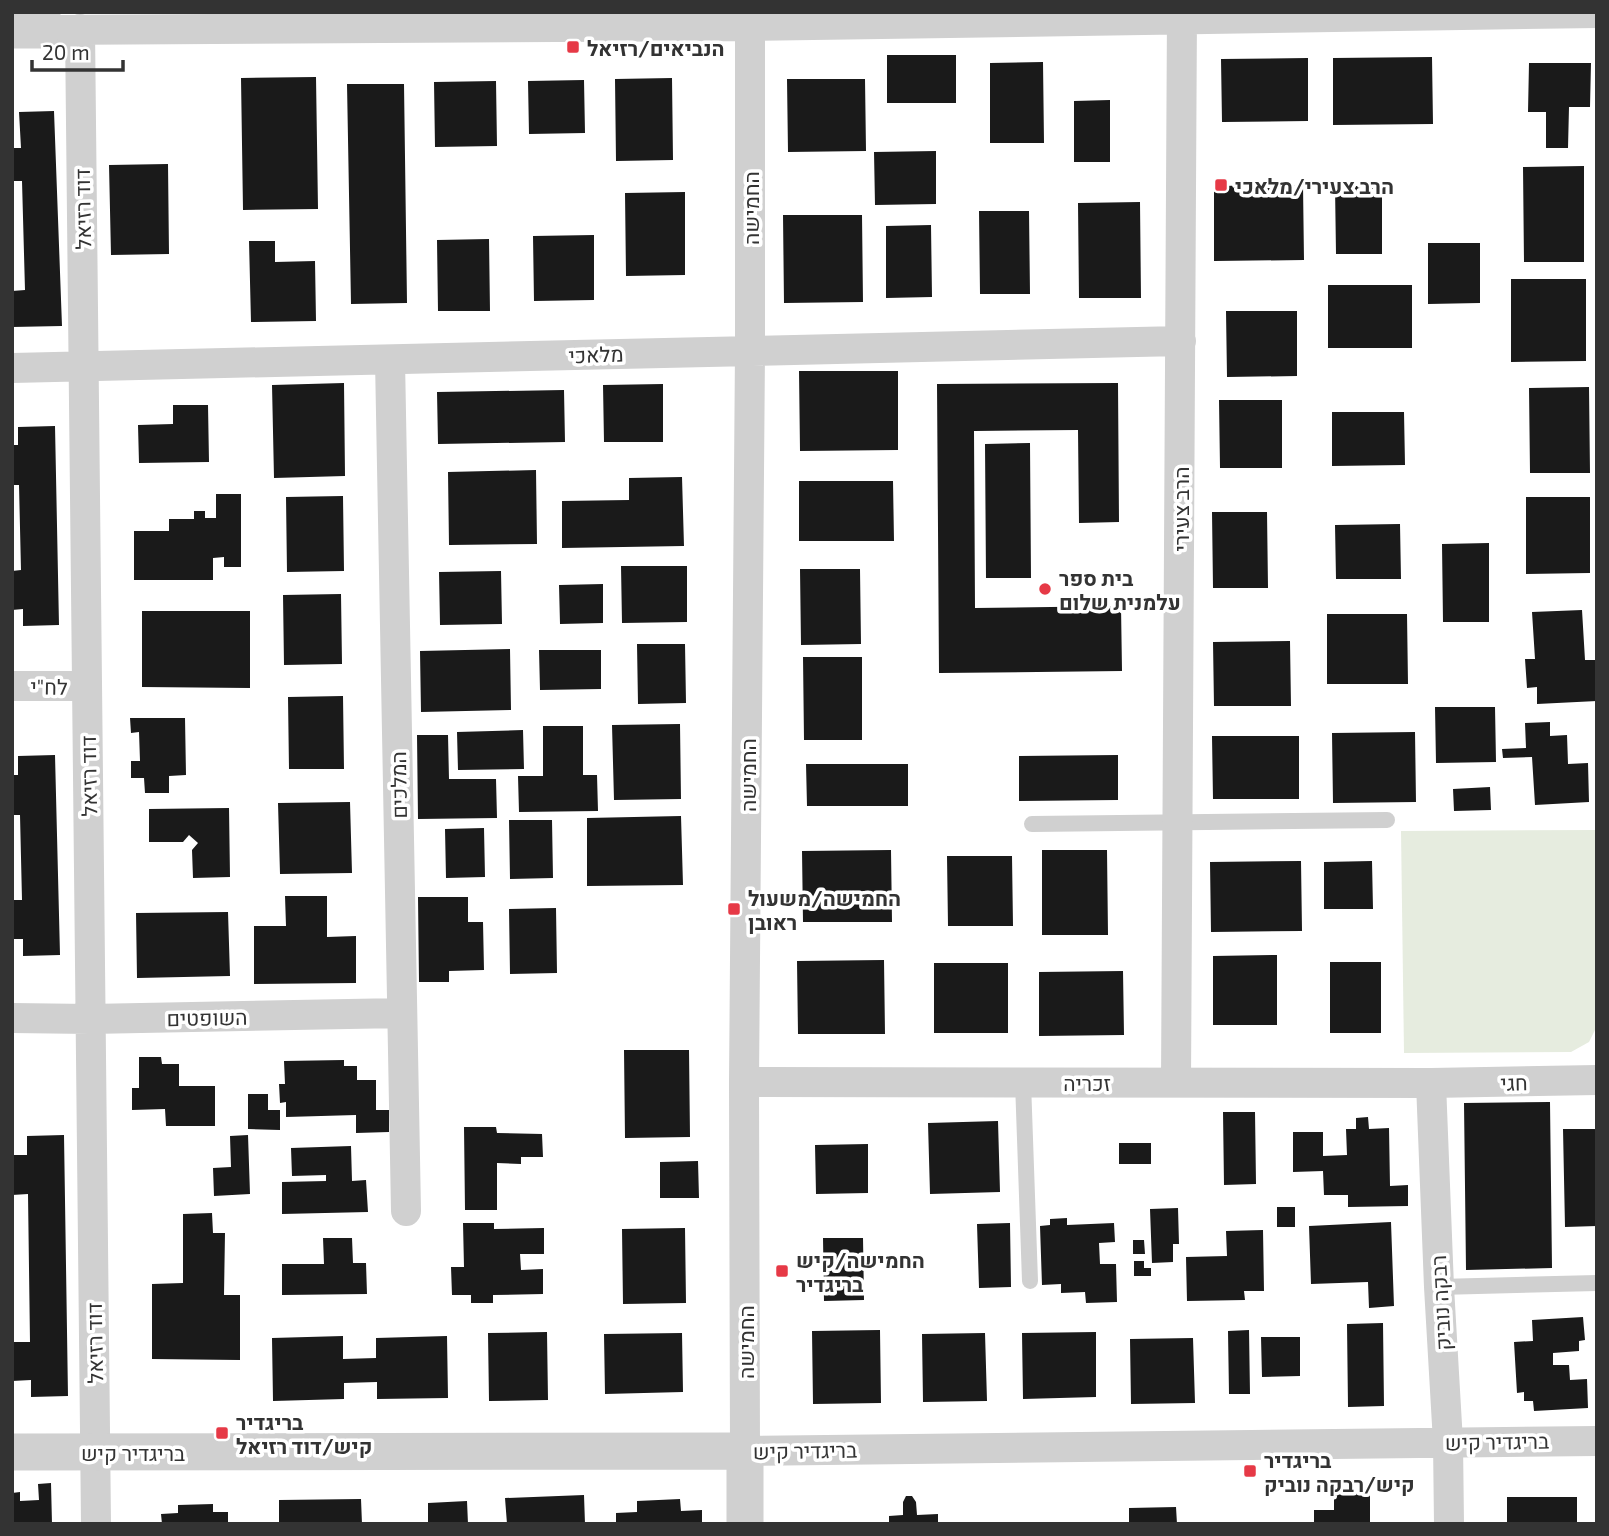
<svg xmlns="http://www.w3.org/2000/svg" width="1609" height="1536" font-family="'Exo 2',Heebo,sans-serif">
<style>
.green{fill:#e6ecdf}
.building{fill:#1a1a1a}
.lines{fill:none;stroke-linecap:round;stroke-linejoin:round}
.service{stroke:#d0d0d0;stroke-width:16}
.minor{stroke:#d0d0d0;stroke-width:30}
.tertiary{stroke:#d0d0d0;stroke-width:37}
.poi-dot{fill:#e63946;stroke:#fff;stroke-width:2.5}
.labels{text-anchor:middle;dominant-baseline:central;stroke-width:7;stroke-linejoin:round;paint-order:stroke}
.poi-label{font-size:21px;font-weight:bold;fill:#333;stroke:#fff;text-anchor:start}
.street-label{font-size:21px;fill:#333;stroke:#fff}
</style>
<rect width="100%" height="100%" fill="#fff"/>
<path class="green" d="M1597,830V1026L1589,1042L1571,1052L1404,1053L1401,831Z"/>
<path class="building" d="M887,55H956V103H887Z
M1432,57L1433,124L1333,125V58Z
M1308,58V121L1222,122L1221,59Z
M1043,62L1044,143H990V63Z
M1529,63H1591L1590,107H1569L1568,148H1546V112H1528Z
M316,77L318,209L243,210L241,78Z
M672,78L673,160L616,161L615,79Z
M787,79H865L866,151L788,152Z
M584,80L585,133L529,134L528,81Z
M496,81L497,146L435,147L434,82Z
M347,84H404L407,303L351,304Z
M1110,100V162H1074V101Z
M54,111L62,326L12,327V291L25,290L22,181H12V148H21L19,112Z
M936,151V204L875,205L874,152Z
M168,164L169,254L111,255L109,165Z
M1584,166V262H1524L1523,167Z
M1303,185L1304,260L1214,261V186Z
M1335,186H1382V254H1336Z
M685,192V275L626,276L625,193Z
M1140,202L1141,298H1079L1078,203Z
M979,211H1029L1030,294H980Z
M783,215H862L863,302L784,303Z
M931,225L932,297L886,298V226Z
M594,235V300L534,301L533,236Z
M489,239L490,311H438L437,240Z
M249,241H275V262L315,261L316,321L251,322Z
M1428,243H1480V303L1428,304Z
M1511,279H1586V361L1511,362Z
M1328,285H1412V348H1328Z
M1226,311H1297V376L1227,377Z
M799,371H898V450L800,451Z
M344,383L345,476L274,478L272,385Z
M1118,383L1119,522L1079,523L1078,430L974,431L975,608L1121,606L1122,671L939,673L937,384Z
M663,384V442H604L603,385Z
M1589,387L1590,473H1530L1529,388Z
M564,390L565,442L438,444L437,392Z
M1219,400H1282V468H1220Z
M173,405H208L209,462L139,463L138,425L173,424Z
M1332,412H1404L1405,465L1332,466Z
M55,426L59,625L23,626V609L12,610V571L21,570L19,485H12V445H18V427Z
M1030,443L1031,578H986L985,444Z
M536,470L537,544L449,545L448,472Z
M682,477L684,546L562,548V501L629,500V478Z
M799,481H893L894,541H799Z
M216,494H241V567H224V557L213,558V580H134V531H169V519H194V511H205V518H216Z
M343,496L344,571L287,572L286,497Z
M1526,497H1590V573L1526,574Z
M1212,512H1267L1268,588H1213Z
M1400,524L1401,579H1336L1335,525Z
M1489,543V622H1443L1442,544Z
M621,566H687V622L622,623Z
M800,569H860L861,644L801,645Z
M501,571L502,624L440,625L439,572Z
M603,584V623L560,624L559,585Z
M341,594L342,664L284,665L283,595Z
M1582,610L1585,660H1595L1597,701L1537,704V687L1527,688L1525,659H1535L1532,612Z
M142,611H250V688L142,687Z
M1327,614H1407L1408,684H1327Z
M1290,641L1291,706H1214L1213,642Z
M637,644H685L686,703L638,704Z
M510,649L511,710L421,712L420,651Z
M539,650H601V689L540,690Z
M803,657H862V740H804Z
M343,696L344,769H289L288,697Z
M1435,707H1495L1496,762L1436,763Z
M130,718H185L186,775L169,776V793H145L144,778H131V761H140L139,732L131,733Z
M1550,722V736L1567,735L1568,764L1588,763L1589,802L1535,805L1532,757L1503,758L1502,749L1526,748L1525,723Z
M680,724L681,799L614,800L612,725Z
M543,726H583V775H597L598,811L519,812L518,776H543Z
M523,730L524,769L458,770L457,732Z
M1415,732L1416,802L1333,803L1332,733Z
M417,735H448L449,779H496L497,818L418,819Z
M1212,736H1299V799H1213Z
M55,755L60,955L23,956V939H12V900H22L20,815H12V775H18V756Z
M1118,755V800L1019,801V756Z
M806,764H908V806H807Z
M1490,787L1491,810L1454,811L1453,789Z
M350,802L352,873L280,874L278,803Z
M229,808L230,877L193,878L192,850L198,843L189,835L183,842H149V809Z
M681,816L683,885L587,886V818Z
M509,820H552L553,878L510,879Z
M484,828L485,877L446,878L445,829Z
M891,850L892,922H803L802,851Z
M1042,850H1107L1108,935H1042Z
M947,856H1012L1013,926H948Z
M1301,861L1302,931L1211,932L1210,862Z
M1372,861L1373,909H1324V862Z
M285,896H327V937L356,936V983L254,984V926H286Z
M418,897H468V922H483L484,970L449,971V982H419Z
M556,908L557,973L510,974L509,909Z
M228,912L230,976L137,978L136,913Z
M1277,955V1025H1213V956Z
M884,960L885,1034H798L797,961Z
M1330,962H1381V1033H1330Z
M934,963H1008V1033H934Z
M1123,971L1124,1035L1039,1036V972Z
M624,1050H689L690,1137L625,1138Z
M139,1057H161L162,1064H179V1086H215V1126H166L165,1109L132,1110V1088H139Z
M344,1060V1066H357V1080H376V1110H389V1132L356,1133V1115L286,1117V1102L280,1103L279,1084H285L284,1061Z
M248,1094H268V1110H280V1130L248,1129Z
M1550,1102L1552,1268L1466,1270L1464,1103Z
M1223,1112H1255L1256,1184L1224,1185Z
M1368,1117L1369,1129L1389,1128L1390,1186L1408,1185V1206L1348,1207V1195H1324L1323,1171L1293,1172V1132H1323V1156L1347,1155L1346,1129H1356V1118Z
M998,1121L1000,1192L930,1194L928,1123Z
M464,1127H496L497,1133L542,1134L543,1157H521V1164L497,1163V1210H465Z
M1563,1129H1597V1226L1565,1227Z
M64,1135L68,1396L31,1397V1380L12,1381V1342H30L28,1194L12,1195V1155H27V1136Z
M248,1135L250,1194L214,1196L213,1168L231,1167L230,1136Z
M1119,1143H1151V1164H1119Z
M868,1144V1193L816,1194L815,1145Z
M351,1146L352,1181L366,1180L368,1212L282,1214V1182L326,1181V1175L292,1176L291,1148Z
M698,1161L699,1198H660V1162Z
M1277,1207H1295V1227H1277Z
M1178,1208L1179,1244H1173V1262L1152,1263L1150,1209Z
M212,1213L213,1233H225L224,1295H240V1360L152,1359V1284L183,1283V1214Z
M1067,1218V1225L1114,1223L1115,1242L1099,1243L1100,1264H1116L1117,1302L1086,1303L1085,1292L1061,1293V1284L1042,1285L1040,1226L1050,1225V1219Z
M1391,1222L1394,1306L1369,1308L1368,1282L1311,1284L1309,1226Z
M463,1223H494V1229L544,1228V1254H520L521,1270L543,1269V1294L493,1295V1303H471V1295H452L451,1267H464Z
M1010,1223L1011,1287L979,1288L977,1224Z
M685,1228L686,1303L623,1304L622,1229Z
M1263,1230L1264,1291H1244L1245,1300L1187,1301L1186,1257L1227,1256L1226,1231Z
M323,1238H352L353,1263H366L367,1294L282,1295V1264H324Z
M823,1238H863L864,1300L824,1301Z
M1133,1240H1144L1145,1254H1133Z
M1134,1261H1144V1268H1151V1276H1134Z
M1583,1317L1585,1340L1579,1341V1351L1553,1353V1365H1569L1570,1380L1587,1379L1588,1408L1534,1411L1533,1401H1524V1392L1517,1393L1514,1342L1533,1341L1532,1320Z
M1383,1323L1384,1406L1348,1407L1347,1324Z
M880,1330L881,1403L813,1404L812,1331Z
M1249,1330L1250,1394H1229L1228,1331Z
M547,1332L548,1400L489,1401L488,1333Z
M1096,1332V1397L1023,1399L1022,1333Z
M682,1333L683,1392L605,1394L604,1334Z
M985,1333L987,1401L923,1402L922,1334Z
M343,1336V1359L376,1358V1338L447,1336L448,1398L377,1399V1382L344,1383V1399L273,1401L272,1338Z
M1261,1337H1300V1376L1262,1377Z
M1193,1338L1195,1403L1131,1404L1130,1339Z
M51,1483L52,1524H12V1493L20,1492V1501L39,1500L38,1484Z
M1334,1492H1370V1524H1314V1510H1334Z
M584,1495L585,1524H507L505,1498Z
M906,1496H912L916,1502L917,1515L938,1514V1524H889V1516L903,1515V1502Z
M1507,1497H1577V1524H1507Z
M361,1499L362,1524H279V1500Z
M680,1499L681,1511L702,1510V1524H616V1513L637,1512V1501Z
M467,1501L468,1524H428V1503Z
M213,1504V1512H228V1524H162L161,1514L178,1513V1505Z
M1176,1507L1177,1524H1129V1508Z"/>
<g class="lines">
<path class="service" d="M1032,824L1387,820
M1023,1082L1030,1281
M1439,1287L1597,1283"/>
<path class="minor" d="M750,26V350L744,1082L745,1451L1597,1441
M80,29L96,1524
M42,30L750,26L1597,13
M390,360L406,1211
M12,368L1181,341
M12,686H86
M12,1018L90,1019L402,1013
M744,1082L1431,1083L1597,1080
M1176,1082L1182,12
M1431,1083L1439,1287L1448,1442L1449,1524"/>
<path class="tertiary" d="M12,30H42V12
M12,1452L745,1451V1524"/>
</g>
<g class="poi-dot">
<rect x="566" y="40" width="14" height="14" rx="3.5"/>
<rect x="1214" y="178" width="14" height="14" rx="3.5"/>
<circle cx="1045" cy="589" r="7"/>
<rect x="727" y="902" width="14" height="14" rx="3.5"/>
<rect x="775" y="1264" width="14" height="14" rx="3.5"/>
<rect x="215" y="1426" width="14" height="14" rx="3.5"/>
<rect x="1243" y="1464" width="14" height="14" rx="3.5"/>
</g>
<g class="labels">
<g class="poi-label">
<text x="587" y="47">הנביאים/רזיאל</text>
<text x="1235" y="185">הרב צעירי/מלאכי</text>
<text x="1059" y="577">בית ספר<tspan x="1059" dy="24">עלמנית שלום</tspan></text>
<text x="748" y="897">החמישה/משעול<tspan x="748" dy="24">ראובן</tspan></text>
<text x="796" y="1259">החמישה/קיש<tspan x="796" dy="24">בריגדיר</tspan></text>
<text x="236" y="1421">בריגדיר<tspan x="236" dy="24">קיש/דוד רזיאל</tspan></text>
<text x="1264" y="1459">בריגדיר<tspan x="1264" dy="24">קיש/רבקה נוביק</tspan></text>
</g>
<g class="street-label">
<text transform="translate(750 208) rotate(-90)">החמישה</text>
<text transform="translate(82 209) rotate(-91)">דוד רזיאל</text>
<text transform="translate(596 354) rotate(-2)">מלאכי</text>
<text transform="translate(1180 509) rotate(-90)">הרב צעירי</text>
<text transform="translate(49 686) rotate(1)">לח"י</text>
<text transform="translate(747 775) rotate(-90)">החמישה</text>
<text transform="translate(88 776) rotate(-91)">דוד רזיאל</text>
<text transform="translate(398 785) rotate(-91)">המלכים</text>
<text transform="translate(207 1017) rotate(-1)">השופטים</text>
<text x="1087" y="1082">זכריה</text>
<text transform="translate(1514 1082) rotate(-1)">חגי</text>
<text transform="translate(1440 1303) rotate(-93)">רבקה נוביק</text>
<text transform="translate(745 1342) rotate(-90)">החמישה</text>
<text transform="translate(94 1343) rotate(-91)">דוד רזיאל</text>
<text transform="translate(1497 1441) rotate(-1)">בריגדיר קיש</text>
<text transform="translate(805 1450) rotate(-1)">בריגדיר קיש</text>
<text x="133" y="1452">בריגדיר קיש</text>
</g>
</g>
<rect width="1609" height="1536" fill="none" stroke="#333333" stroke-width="28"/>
<path d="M32 60v10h91v-10" fill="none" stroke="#333333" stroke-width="3.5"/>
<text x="42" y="60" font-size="21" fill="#333333" stroke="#ffffff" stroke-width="5" paint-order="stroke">20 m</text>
</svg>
